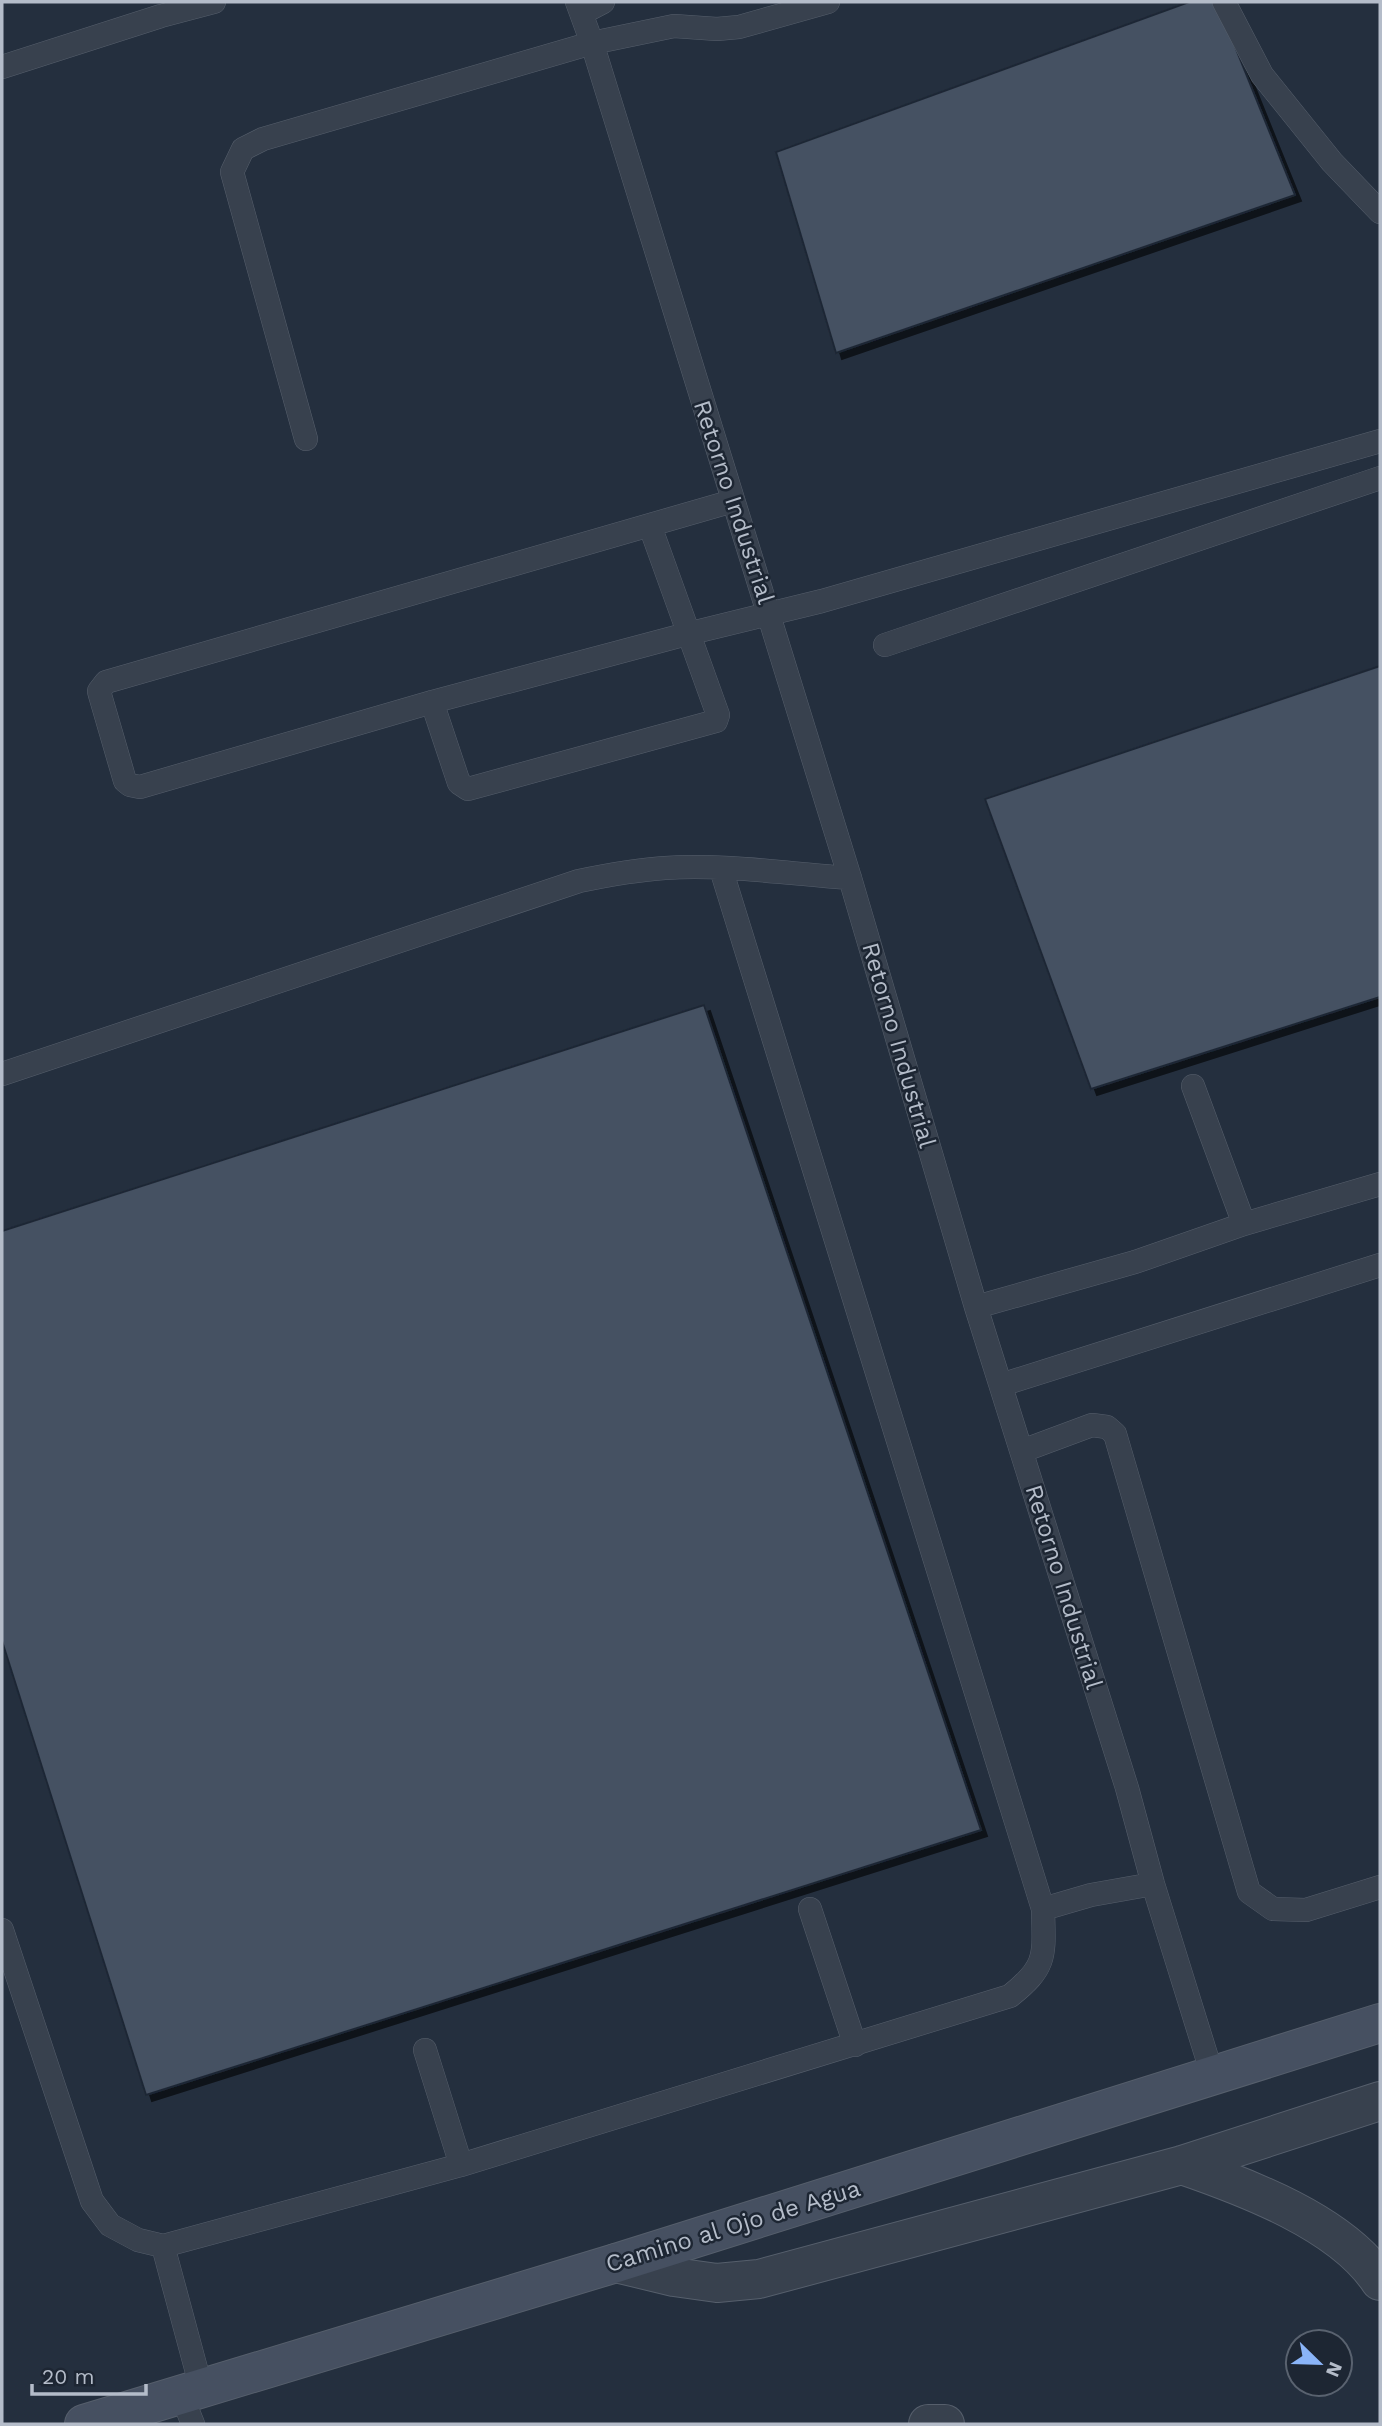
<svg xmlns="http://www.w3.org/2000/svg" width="1382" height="2426" font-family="'Work Sans',sans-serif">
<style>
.building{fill:#455162;stroke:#1f2835;stroke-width:2;filter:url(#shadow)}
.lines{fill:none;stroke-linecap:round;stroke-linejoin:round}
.lane-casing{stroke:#565f6c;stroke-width:24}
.street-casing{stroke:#565f6c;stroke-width:40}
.secondary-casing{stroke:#565f6c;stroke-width:40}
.lane{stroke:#38414e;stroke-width:23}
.street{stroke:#38414e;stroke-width:38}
.secondary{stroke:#465061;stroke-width:38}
.labels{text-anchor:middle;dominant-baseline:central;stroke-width:5;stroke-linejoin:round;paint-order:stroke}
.street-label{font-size:24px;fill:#b4bcc9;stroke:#1d2633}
</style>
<defs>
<filter id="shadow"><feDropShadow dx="6" dy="6" stdDeviation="0" flood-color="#0009"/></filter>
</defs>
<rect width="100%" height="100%" fill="#242f3e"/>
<path class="building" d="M1189,2H1217L1295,195L836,353L776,152Z
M1380,666V997L1091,1089L985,799Z
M704,1005L981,1830L146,2095L2,1641V1231Z"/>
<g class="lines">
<defs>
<path id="lane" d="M577,2L592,43L850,878L976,1307L1127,1788L1153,1884L1213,2077
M1224,2L1262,75L1332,162L1380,212
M582,13L603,2
M2,67L161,16L214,2
M306,439L232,172L243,149L263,139L592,43L674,26L717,29L739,27L828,2
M733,501L106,682L99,691L100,695L125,781L130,785L140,787L432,702L687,634L822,601L1380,441
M885,645L1380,478
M432,702L459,783L468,789L716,721L718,715L650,526
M2,1074L579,881C608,875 636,870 665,868C726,864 789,874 850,878
M1193,1086L1244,1224
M976,1307L1135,1262L1244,1224L1380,1184
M1001,1385L1380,1265
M1022,1451L1092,1425L1107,1427L1115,1434L1249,1892L1273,1909L1306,1910L1380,1887
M810,1909L855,2045
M1043,1909L1091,1895L1153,1884
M2,1930L92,2201L110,2225L138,2240L163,2246L461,2165L1010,1996C1048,1966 1044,1955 1043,1909L721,869
M425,2050L461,2165
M163,2246L201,2387
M181,2394L193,2424"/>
<path id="street" d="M1182,2165C1246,2187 1342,2223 1380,2281
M616,2263L674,2277L717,2283L759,2279L1182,2165L1380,2101
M928,2424H945"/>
<path id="secondary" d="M84,2424L616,2263L1380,2023"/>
</defs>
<use href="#lane" class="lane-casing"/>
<use href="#street" class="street-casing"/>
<use href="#secondary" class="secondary-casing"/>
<use href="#lane" class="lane"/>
<use href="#street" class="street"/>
<use href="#secondary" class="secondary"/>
</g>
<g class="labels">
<g class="street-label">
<text transform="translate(734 502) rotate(72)">Retorno Industrial</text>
<text transform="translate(899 1045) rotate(74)">Retorno Industrial</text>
<text transform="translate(1064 1587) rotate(73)">Retorno Industrial</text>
<text transform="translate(733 2226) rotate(-17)">Camino al Ojo de Agua</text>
</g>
</g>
<rect width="1382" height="2426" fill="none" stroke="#b4bcc9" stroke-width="7"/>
<g transform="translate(1319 2363) rotate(113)"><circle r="33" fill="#1d2633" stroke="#59626f" stroke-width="2"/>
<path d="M0-5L12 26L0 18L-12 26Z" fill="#8ab4f8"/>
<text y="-10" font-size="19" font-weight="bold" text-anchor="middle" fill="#b4bcc9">N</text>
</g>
<path d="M32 2384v10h114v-10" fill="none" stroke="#b4bcc9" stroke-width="3.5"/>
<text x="42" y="2384" font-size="21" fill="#b4bcc9" stroke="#1d2633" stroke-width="5" paint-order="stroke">20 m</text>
</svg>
